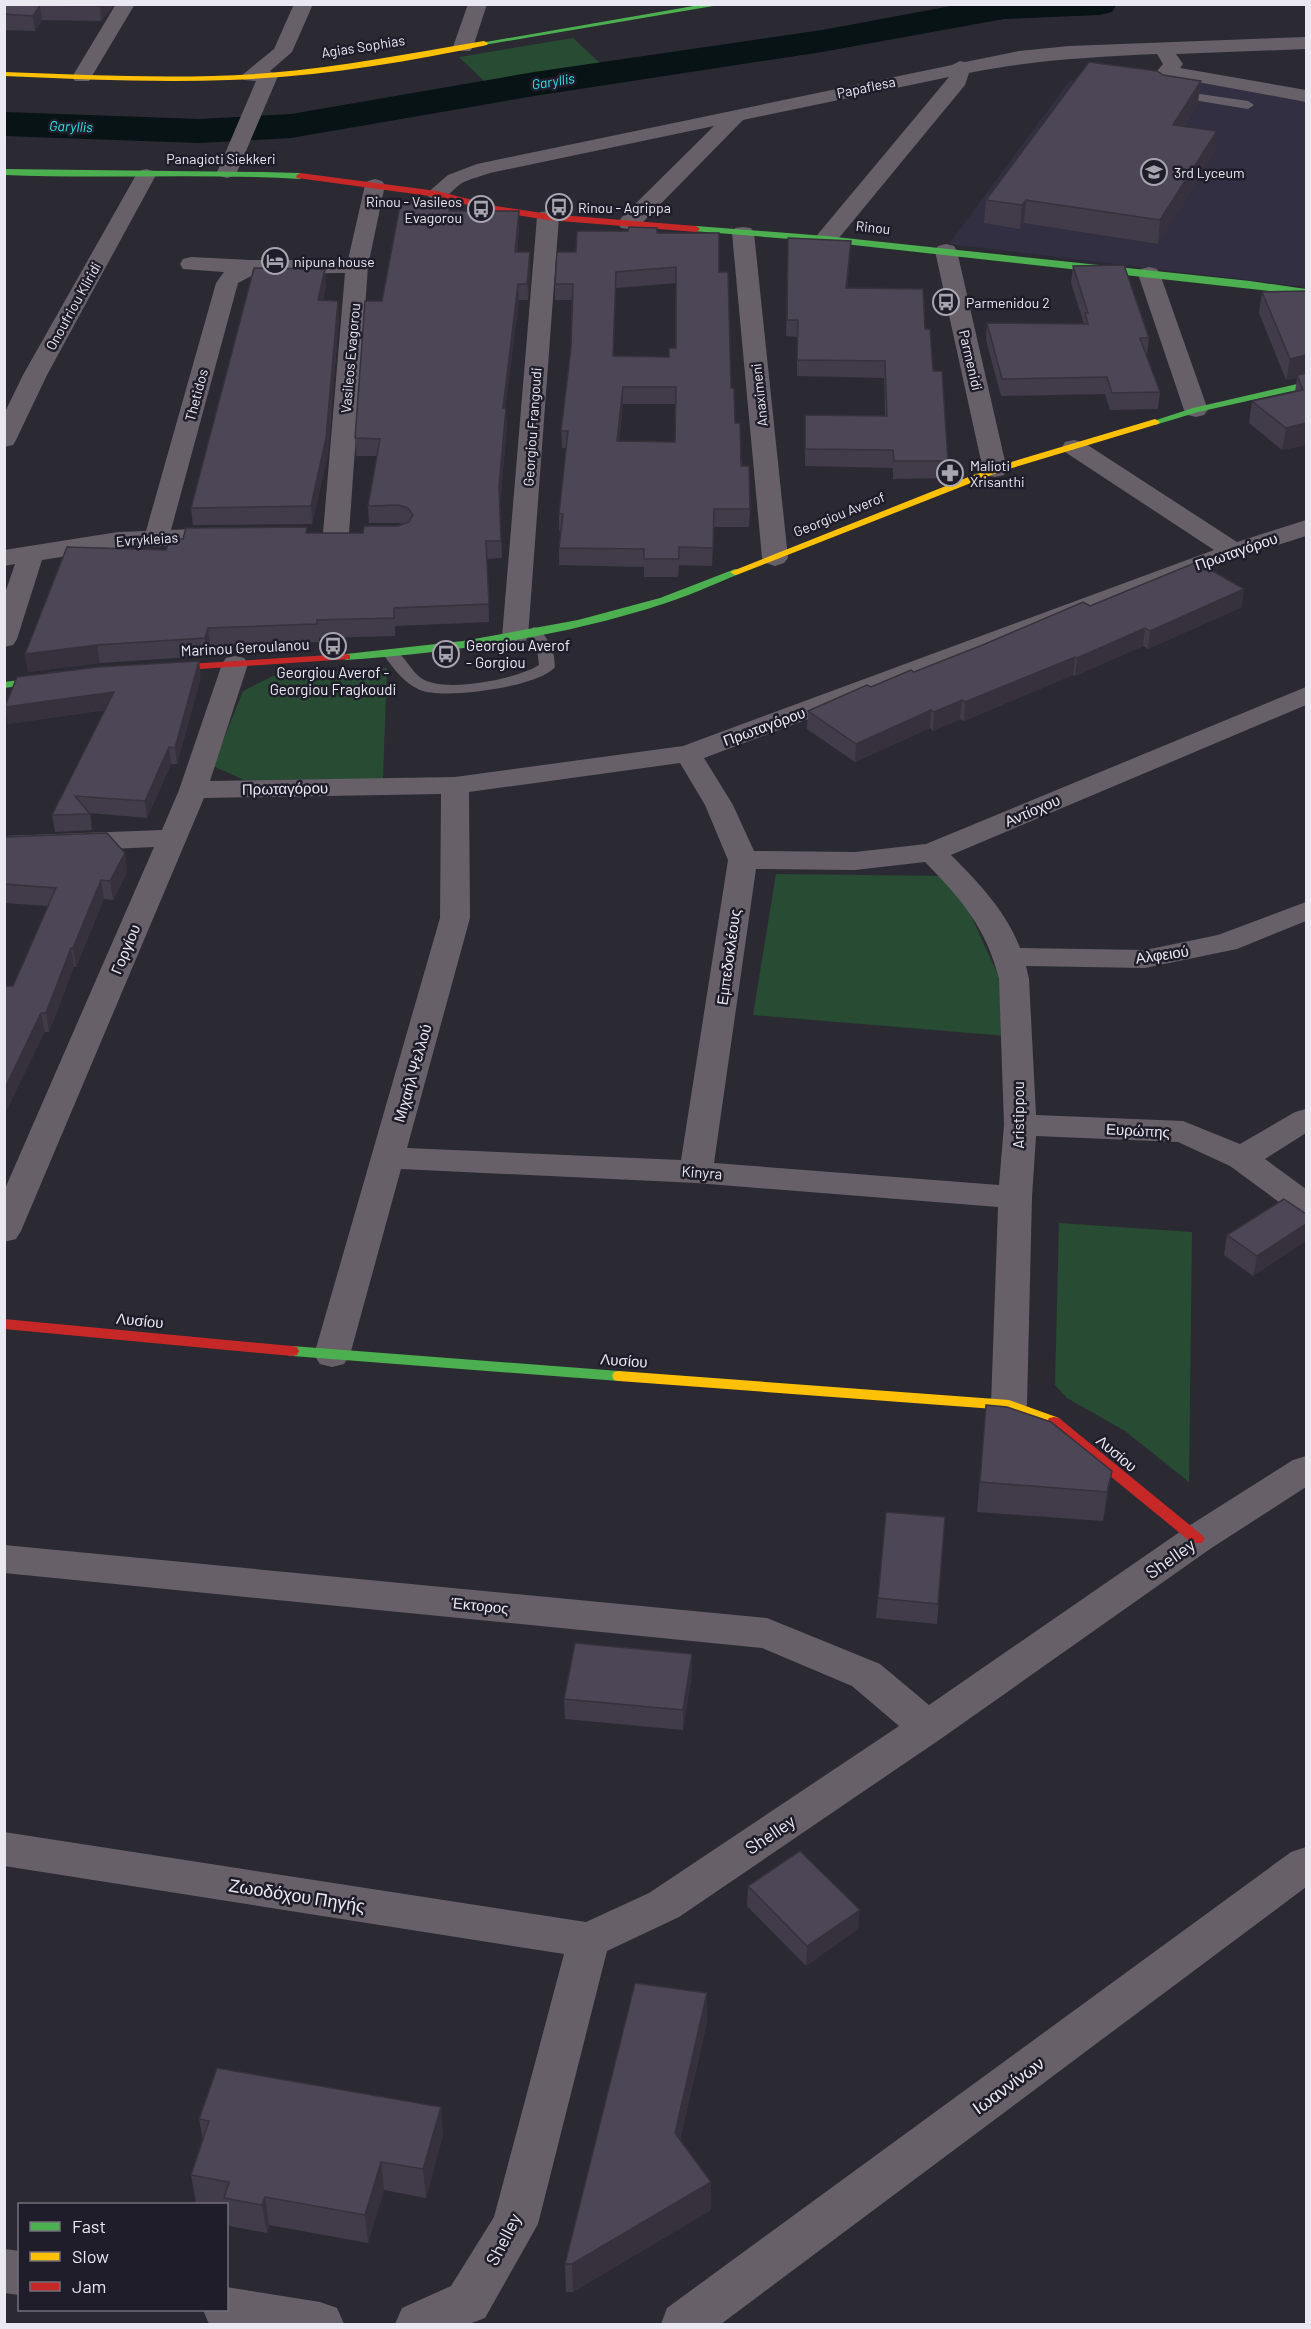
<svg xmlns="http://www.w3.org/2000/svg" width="1311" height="2329" font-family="Barlow,sans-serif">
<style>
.built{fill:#322f42}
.green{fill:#284b33}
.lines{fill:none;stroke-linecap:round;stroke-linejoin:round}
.river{fill:#071314;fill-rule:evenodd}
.lane{fill:#676068;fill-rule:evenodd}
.street{fill:#676068;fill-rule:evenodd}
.fast{fill:#4caf50;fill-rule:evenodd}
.slow{fill:#ffc107;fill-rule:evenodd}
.jam{fill:#c62828;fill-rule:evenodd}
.wall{fill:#423c4a;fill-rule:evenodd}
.shaded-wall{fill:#36313c}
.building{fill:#4d4656;stroke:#36313c;stroke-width:1.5;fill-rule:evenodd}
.labels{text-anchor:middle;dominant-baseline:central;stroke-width:5;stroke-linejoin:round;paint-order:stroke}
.far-street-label{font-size:14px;fill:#eae9f2;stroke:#201d2b}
.far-water-label{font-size:14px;font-style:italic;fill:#29e6eb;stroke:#201d2b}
.far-poi-label{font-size:14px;fill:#eae9f2;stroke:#201d2b;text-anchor:start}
.street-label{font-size:15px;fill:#eae9f2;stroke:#201d2b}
.poi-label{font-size:15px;fill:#eae9f2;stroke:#201d2b;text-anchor:start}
.near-street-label{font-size:18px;fill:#eae9f2;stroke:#201d2b}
</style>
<rect width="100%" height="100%" fill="#2b2a32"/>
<path class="built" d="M1163,72L1306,100V287L949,244L1070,80L1145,85Z"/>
<path class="green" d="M573,38L600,63L485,82L459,57Z
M387,668L383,779L244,780L213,766L243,691L273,676Z
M776,874L953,876L998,975L1006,1036L753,1015Z
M1059,1223L1192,1232L1189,1482L1125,1431L1067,1398L1055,1385Z"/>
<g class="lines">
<path class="river" d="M962,4H1117L1112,12L1099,15L1004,19L822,52L534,96L291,138L199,143L4,136V112L199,119L291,114L534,72L822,30Z"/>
<path class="lane" d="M1173,90L1248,101L1254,105L1248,109L1169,96L1167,94Z
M534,627L540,629L553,648L555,667C539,687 444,700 420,690C404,683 393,668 383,654L391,649C404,653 410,670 421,678C443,694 517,679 539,665L537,648L526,632Z"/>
<path class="street" d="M116,4H135L89,81H75L72,77Z
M294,4H313L292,52L270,71L278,76L237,172L234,176L227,178L220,176L217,172L256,81L244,80L241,76L274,49Z
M468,4H487L473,47L470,51H456L453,47Z
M1306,37V49L1176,54L1183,64L1180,68L1306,90V102L1160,75L1157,71L1163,64L1157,54C1092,57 1033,60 969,73L965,85L834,244L826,245L818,244L815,239L818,234L949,77L743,120L637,228L629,229L621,228L618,223L621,218L714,126L490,173C481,176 470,179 462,183C450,191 446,203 430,198L426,194L448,175L477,164L952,65L960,61L965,62L1019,51L1069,46Z
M146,169L153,171L156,175L47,375L16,440L13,445L4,447V414L23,375L136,175L139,171Z
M375,179L382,181L385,185L368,266L349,533L345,538L336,541L327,538L323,533L345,273L255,274L238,283L171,530L229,527L238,530L242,535L238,540L229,543L118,548L42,560L17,639L13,645L4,647V596L15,564L4,566V550L118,532L146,531L216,283L224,272L183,269L180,264L183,259L191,257L251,260H348L365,185L368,181Z
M548,211L556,212L559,217L528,637L524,643L515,645L506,643L502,637L537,217L540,212Z
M743,227L751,228L754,233L788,558L784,563L775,566L766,563L762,558L732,233L735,228Z
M946,244L954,246L957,251L1007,470L1004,475L995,477L986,475L983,470L935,251L938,246Z
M1149,267L1157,269L1160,274L1208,410L1204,415L1196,417L1188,415L1184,410L1138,274L1141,269Z
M1074,440L1083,442L1237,542L1306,520V536L1243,556L704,758L733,805L754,851L855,852L926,844L1306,687V705L951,855C978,882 1006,911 1020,948L1145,950L1218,935L1306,902V921L1237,949L1145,968L1026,966L1029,979L1036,1115L1183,1121L1240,1144L1295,1112L1306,1109V1133L1265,1159L1306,1189V1216L1294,1213L1230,1166L1178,1142L1036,1136L1032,1197L1027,1405L1022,1414L1009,1418L996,1414L991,1405L998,1207L696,1183L401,1169L350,1355L344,1364L332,1367L320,1364L314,1355L440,918L441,794L204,798L21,1231L16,1239L4,1242V1191L154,847L4,854V836L162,830L179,790L222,664L226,658L235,656L244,658L248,664L210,781L455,777L683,746L1214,550L1065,452L1062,447L1065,442ZM680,763L705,805L728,860L681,1160L407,1148L470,918L469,792ZM925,862C961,899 986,927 999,979L1004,1125L999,1185L714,1163L756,869L855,870Z
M1306,1456V1487L1210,1549L942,1738L679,1917L607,1951L538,2224L485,2318L469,2324H395L402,2308L451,2286L494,2217L564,1954L4,1866V1832L586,1922L649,1893L899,1726L852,1686L762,1648L4,1573V1545L767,1618L880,1664L929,1705L1184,1529L1293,1460Z
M1306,1847V1887L721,2324H661L667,2308L1291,1852Z
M4,2249L20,2251V2295L4,2293Z
M226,2287L320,2302L337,2308L344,2324H209L203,2310H226Z"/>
<path class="fast" d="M705,4H725L484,45L480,43Z
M4,169L263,172L300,173L304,176L300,179C202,173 103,179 4,175Z
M696,226L826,236L1250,281L1306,289V295L826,242L693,231V227Z
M1306,382V388L1198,412L1155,425L1150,422L1193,408Z
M735,569L739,570V574C714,584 691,595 666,603C563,637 454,652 346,660L341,657L346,654L463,641L578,620L660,598Z
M59,675L65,678L63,680L4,688V682Z
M292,1346L619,1371L624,1372L626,1376L624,1380L619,1381L292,1356L287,1355L285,1351L287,1347Z"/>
<path class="slow" d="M484,41L488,43L487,45C403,63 315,77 229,80C154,83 79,79 4,76V72C92,75 180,80 268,73C341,67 412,53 484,41Z
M1155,419L1160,422L1158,424L999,472L739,574L735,575L730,572L991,468Z
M619,1371L1009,1400L1059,1418L1061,1422L1059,1426L1054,1427L1008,1410L619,1381L614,1380L612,1376L614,1372Z"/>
<path class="jam" d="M300,173L437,191L496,206L548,214L696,226L700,229L696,232L548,220L496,212L437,197L297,178L296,176Z
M346,654L350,655V659L155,672L150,669L155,666Z
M4,1319L292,1346L297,1347L299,1351L297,1355L292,1356L4,1329Z
M1054,1417L1059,1418L1202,1535L1205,1539L1202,1543H1192L1049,1426L1047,1422L1049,1418Z"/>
</g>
<path class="wall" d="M4,4H115L101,21L42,20L35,31L4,30Z
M1198,103L1184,126L1214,154L1158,244L1024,223L1020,229L984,223L986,200Z
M451,211L519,227L517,252H530V268L528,300H519L505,408L507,425L500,503L502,558L487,559L489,622L395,626V636L319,638V642L210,646L207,656L100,663L28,672L25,654L166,550L183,539L307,527V533H363L403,524L399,523H369L368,506L377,456H356L355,438L382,301Z
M657,233L719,272L735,423L750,509L749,527H714L712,566L679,565L678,577H644V567L559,565V548L561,531H559V514L566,448H562L561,431L571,348L572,300H555V284L576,252ZM676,283L675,348L669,357L613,356L616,288ZM623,404H676L675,442L619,441Z
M788,238L850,257L847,288L925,329L948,461L946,478L893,479V468L805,466V415L885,416L884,378L797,376V337L786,336Z
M1073,266L1149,338L1147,354H1146L1160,392L1158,409L1110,410L1105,394L1001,396L986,340L987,323L1084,324L1071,283Z
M326,285L323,301L339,317L328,455L312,524L193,525L191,508Z
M1306,291V445L1282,450L1249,423L1252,401L1295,392L1297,378L1286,380L1259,313L1262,292Z
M1090,606L1242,607L1148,649L1143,646L1075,676L1073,675L964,721L960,719L933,731L930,728L855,762L807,729L808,711L914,672Z
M201,677L177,764H171L147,818L90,813L92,830L55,832L52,815L105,710L8,724L5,707Z
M4,837L125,853L127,872L113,900L104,899L76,967H74L49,1032H45L13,986L48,906L4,903Z
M1306,1214L1253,1276L1224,1255L1227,1235Z
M986,1405L1112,1471L1103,1521L977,1512Z
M945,1517L937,1624L876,1618L878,1598Z
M692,1674L683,1730L565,1719L564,1699Z
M748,1886L858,1929L806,1966L747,1906Z
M707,1993V2022L680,2140L711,2182V2210L573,2292H566L565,2264Z
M199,2119L443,2135L426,2198L384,2190L368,2243L269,2225L267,2233L229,2226L226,2211V2205H204L196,2203L191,2175L203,2140Z"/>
<path class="shaded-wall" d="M101,4H115L101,21L100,6Z
M40,5L42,20L35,31L33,16Z
M1201,81L1198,103L1170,147L1173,125Z
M1217,131L1214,154L1158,244L1160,220Z
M1026,200L1024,223L1020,229L1022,205Z
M519,211V227L516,268L515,252Z
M851,241L850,257L846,305V288Z
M530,252V268L528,300L527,284Z
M325,269L326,285L319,317L318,300Z
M616,272V288L613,373V356Z
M518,284L519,300L503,425V408Z
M338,301L339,317L328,455L312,524L311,506Z
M1306,355L1305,376L1297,375V378L1286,380L1290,359Z
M623,387V404L617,459V441Z
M506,408L507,425L500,503L499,486Z
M1306,423V445L1282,450L1286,428Z
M1244,589L1242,607L1148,649L1150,631Z
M208,628L210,646L207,656L205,638Z
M1145,628L1143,646L1075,676L1077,658Z
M97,645L100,663L28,672L25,654Z
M1075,657L1073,675L964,721L965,702Z
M199,661L201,677L177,764L175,748Z
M114,692L116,708L8,724L5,707Z
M962,700L960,719L933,731L934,712Z
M931,710L930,728L855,762L856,744Z
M169,747L171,764L147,818L145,801Z
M125,853L127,872L113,900L110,881Z
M101,880L104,899L76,967L73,948Z
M71,948L74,967L49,1032L46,1013Z
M41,1013L45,1032L4,1116V1090Z
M1306,1224V1241L1253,1276L1257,1256Z
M1112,1471L1107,1500L1103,1521L1107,1492Z
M692,1654V1674L683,1730V1710Z
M860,1910L858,1929L806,1966L807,1946Z
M707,1993V2022L675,2162V2133Z
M441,2107L443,2135L426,2198L423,2169Z
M381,2162L384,2190L368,2243L365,2215Z
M711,2182V2210L573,2292L572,2264Z
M265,2197L269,2225L267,2233L262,2205Z"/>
<path class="building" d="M4,4H101L100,6L40,5L33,16L4,14Z
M1089,62L1157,71L1163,75L1201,81L1173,125L1217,131L1160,220L1026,200L1022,205L986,200Z
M401,200H451L449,211H519L515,252H530L527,284H518L503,408H506L499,486L501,541H486L489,604L394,608V618L317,620V624L208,628L205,638L97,645L25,654L67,547L166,550L170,539H183L186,528L307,527L306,533H363L364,526H398L409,522L413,515L408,508L398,505L368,506L380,439L355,438L365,301H382Z
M629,227L657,228V233H719V272H728L731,388H734L735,423H740L741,466H749L750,509H714L713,548L679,547V559H644V549L559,548L563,514H559L568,431H561L571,348L573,284H555L557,252H576L577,231H628ZM676,267V348H669V357L613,356L616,272ZM623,387H676L675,442L617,441Z
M788,238L851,241L846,288L923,289L925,329H930L933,371H942L948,461H894L893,450L805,449V415L887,416L885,361L797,360L798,320H787Z
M1124,265L1149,338H1140L1160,392L1112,393L1107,377L1002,379L987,323L1088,324L1085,313H1088L1073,266Z
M254,268L325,269L318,300L338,301L326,438L311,506L191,508Z
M1306,291V355L1290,359L1262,292Z
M1306,373V423L1286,428L1252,401L1303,390L1297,375Z
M1197,562L1244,589L1150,631L1145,628L1077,658L1075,657L965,702L962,700L934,712L931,710L856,744L808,711L867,685L871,687L911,670L914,672L985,644L1083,602L1090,606Z
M199,661L175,748L169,747L145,801L75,796L90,814L52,815L114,692L5,707L17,677L98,667Z
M107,833L125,853L110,881L101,880L73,948H71L46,1013H41L4,1090V986H13L56,888L4,884V837Z
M1284,1199L1306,1214V1224L1257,1256L1227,1235Z
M986,1405L1007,1407L1051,1422L1112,1471L1107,1492L980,1482Z
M886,1512L945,1517L938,1604L878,1598Z
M575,1643L692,1654L683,1710L564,1699Z
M800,1851L860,1910L807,1946L748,1886Z
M635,1983L707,1993L675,2133L711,2182L572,2264H565Z
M217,2068L441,2107L423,2169L381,2162L365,2215L265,2197L262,2205L224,2198L229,2182L191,2175L209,2121L199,2119Z"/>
<defs>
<symbol id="school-ring" viewBox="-11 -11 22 22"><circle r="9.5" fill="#201d2b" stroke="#a7a6af" stroke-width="1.5"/><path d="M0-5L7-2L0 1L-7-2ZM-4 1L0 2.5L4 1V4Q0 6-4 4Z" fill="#a7a6af"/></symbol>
<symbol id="bus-ring" viewBox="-11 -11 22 22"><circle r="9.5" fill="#201d2b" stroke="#a7a6af" stroke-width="1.5"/><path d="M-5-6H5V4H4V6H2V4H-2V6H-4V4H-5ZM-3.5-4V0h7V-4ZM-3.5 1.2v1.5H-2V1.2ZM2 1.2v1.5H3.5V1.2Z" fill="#a7a6af"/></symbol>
<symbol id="hotel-ring" viewBox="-11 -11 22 22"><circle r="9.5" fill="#201d2b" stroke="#a7a6af" stroke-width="1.5"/><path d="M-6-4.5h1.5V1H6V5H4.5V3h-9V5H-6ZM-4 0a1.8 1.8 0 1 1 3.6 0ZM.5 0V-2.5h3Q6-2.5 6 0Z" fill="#a7a6af"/></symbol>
<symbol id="pharmacy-ring" viewBox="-11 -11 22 22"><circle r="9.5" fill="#201d2b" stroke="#a7a6af" stroke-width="1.5"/><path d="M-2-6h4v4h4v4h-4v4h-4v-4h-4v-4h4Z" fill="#a7a6af"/></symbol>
</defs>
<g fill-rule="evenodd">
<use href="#school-ring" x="1139" y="157" width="30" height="30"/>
<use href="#bus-ring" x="544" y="192" width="30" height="30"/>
<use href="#bus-ring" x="466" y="194" width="30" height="30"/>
<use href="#hotel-ring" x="260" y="246" width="30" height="30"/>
<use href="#bus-ring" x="931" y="287" width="30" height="30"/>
<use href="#pharmacy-ring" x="935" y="458" width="30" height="30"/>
<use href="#bus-ring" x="318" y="631" width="30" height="30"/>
<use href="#bus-ring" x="431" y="639" width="30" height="30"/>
</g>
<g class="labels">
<g class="far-street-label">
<text transform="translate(363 46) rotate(-9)">Agias Sophias</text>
<text transform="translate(866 87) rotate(-12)">Papaflesa</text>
<text x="221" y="158">Panagioti Siekkeri</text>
<text transform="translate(873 227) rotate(6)">Rinou</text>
<text transform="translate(73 306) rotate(-61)">Onoufriou Kliridi</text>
<text transform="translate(350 358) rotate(-85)">Vasileos Evagorou</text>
<text transform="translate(971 360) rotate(77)">Parmenidi</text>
<text transform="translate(196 395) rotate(-75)">Thetidos</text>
<text transform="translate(759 395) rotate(-96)">Anaximeni</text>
<text transform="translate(532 427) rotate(-86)">Georgiou Frangoudi</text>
<text transform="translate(839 514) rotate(-22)">Georgiou Averof</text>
<text transform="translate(147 539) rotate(-4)">Evrykleias</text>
</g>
<g class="far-water-label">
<text transform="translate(553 81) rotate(-9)">Garyllis</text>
<text transform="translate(71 126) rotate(2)">Garyllis</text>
</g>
<g class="far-poi-label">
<text x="1174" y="172">3rd Lyceum</text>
<text x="462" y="201" text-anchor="end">Rinou - Vasileos<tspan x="462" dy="16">Evagorou</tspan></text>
<text x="578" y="207">Rinou - Agrippa</text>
<text x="294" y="261">nipuna house</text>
<text x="966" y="302">Parmenidou 2</text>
<text x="970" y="465">Malioti<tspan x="970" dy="16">Xrisanthi</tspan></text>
</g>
<g class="street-label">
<text transform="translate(1236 551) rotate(-19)">Πρωταγόρου</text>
<text transform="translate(245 647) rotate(-3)">Marinou Geroulanou</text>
<text transform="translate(764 726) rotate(-20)">Πρωταγόρου</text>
<text transform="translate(285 788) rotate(-1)">Πρωταγόρου</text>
<text transform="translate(1032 810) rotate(-23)">Αντίοχου</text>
<text transform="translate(125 949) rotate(-67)">Γοργίου</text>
<text transform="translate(1162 954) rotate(-8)">Αλφειού</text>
<text transform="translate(728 957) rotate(-82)">Εμπεδοκλέους</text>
<text transform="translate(412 1073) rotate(-74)">Μιχαήλ Ψελλού</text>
<text transform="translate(1018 1115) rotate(-90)">Aristippou</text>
<text transform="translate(1138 1130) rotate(3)">Ευρώπης</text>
<text transform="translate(702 1172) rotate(4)">Kinyra</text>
<text transform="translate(140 1320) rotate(6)">Λυσίου</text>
<text transform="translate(624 1360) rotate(4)">Λυσίου</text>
<text transform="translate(1117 1453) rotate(40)">Λυσίου</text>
<text transform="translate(480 1605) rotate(6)">Έκτορος</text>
</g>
<g class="poi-label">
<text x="466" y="645">Georgiou Averof<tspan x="466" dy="17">- Gorgiou</tspan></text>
<text x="333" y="672" text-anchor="middle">Georgiou Averof -<tspan x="333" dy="17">Georgiou Fragkoudi</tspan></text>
</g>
<g class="near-street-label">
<text transform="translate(1170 1558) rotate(-35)">Shelley</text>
<text transform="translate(770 1834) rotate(-34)">Shelley</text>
<text transform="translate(297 1895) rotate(9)">Ζωοδόχου Πηγής</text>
<text transform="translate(1008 2085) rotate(-36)">Ιωαννίνων</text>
<text transform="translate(503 2239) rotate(-63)">Shelley</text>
</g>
</g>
<rect width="1311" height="2329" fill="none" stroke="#eae9f2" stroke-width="12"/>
<rect x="18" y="2203" width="210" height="108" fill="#201d2b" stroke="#716f7b" stroke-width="1.5"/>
<rect x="30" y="2222" width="30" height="9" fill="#4caf50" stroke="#716f7b" stroke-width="1.5"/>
<text x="72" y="2233" font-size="18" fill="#eae9f2">Fast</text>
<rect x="30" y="2252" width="30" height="9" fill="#ffc107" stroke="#716f7b" stroke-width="1.5"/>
<text x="72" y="2263" font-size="18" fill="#eae9f2">Slow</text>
<rect x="30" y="2282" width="30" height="9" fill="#c62828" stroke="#716f7b" stroke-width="1.5"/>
<text x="72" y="2293" font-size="18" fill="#eae9f2">Jam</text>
</svg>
